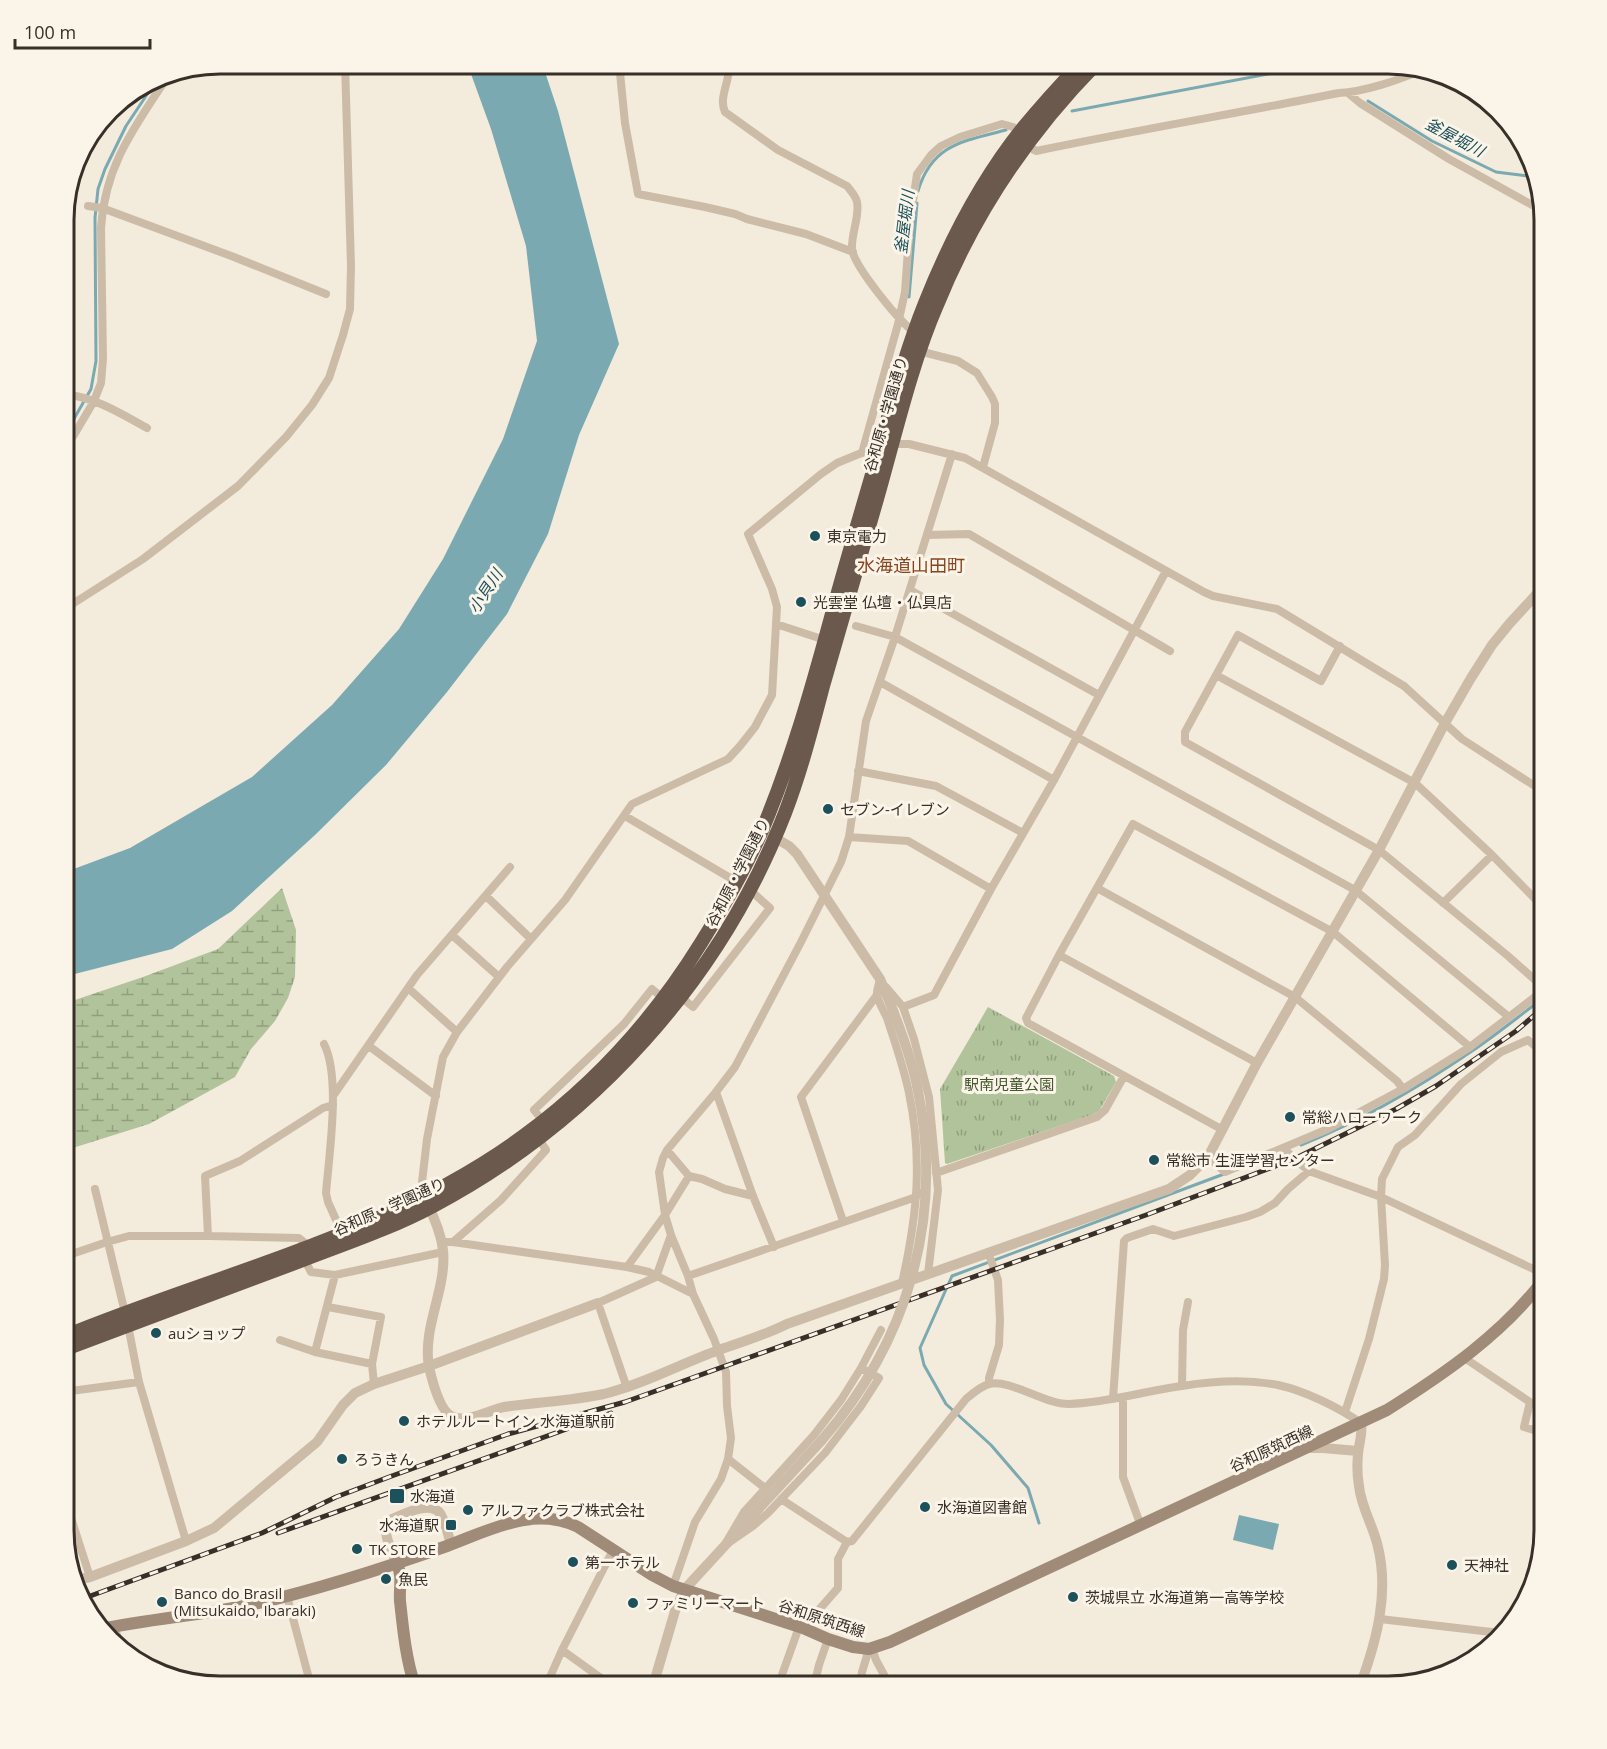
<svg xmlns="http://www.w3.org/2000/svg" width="1607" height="1749" font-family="'Open Sans','Noto Sans JP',sans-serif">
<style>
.wetland{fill:url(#wetland-marsh)}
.park{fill:url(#park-tufts)}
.water{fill:#7aa9b1}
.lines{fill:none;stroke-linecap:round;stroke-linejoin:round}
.stream{stroke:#7aa9b1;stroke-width:3}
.minor{stroke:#ccbca7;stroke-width:8}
.tertiary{stroke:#ccbca7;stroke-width:10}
.secondary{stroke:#9f8b78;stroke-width:12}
.trunk{stroke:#6a594c;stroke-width:14}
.rail-casing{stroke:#382f28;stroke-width:5}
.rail{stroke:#faf4e9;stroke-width:3;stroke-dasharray:9;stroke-linecap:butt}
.tertiary-bridge{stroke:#ccbca7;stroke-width:10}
.poi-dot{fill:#1c505b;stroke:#faf4e9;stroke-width:2}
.labels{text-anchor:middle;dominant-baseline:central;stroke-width:6;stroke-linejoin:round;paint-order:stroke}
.street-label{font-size:15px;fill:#382f28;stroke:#faf4e9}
.poi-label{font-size:15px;fill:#382f28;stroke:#faf4e9;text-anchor:start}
.park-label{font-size:15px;fill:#42572b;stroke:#faf4e9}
.water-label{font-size:16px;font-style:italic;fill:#1c505b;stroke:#faf4e9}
.quarter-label{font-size:18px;fill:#8a441e;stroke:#faf4e9}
.rim{fill:none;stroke:#382f28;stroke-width:3}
</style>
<defs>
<pattern id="wetland-marsh" width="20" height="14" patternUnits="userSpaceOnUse" patternTransform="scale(1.5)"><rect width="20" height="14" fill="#b1c39b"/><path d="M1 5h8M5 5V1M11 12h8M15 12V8" fill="none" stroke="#919f7e"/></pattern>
<pattern id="park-tufts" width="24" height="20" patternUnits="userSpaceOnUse" patternTransform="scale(1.5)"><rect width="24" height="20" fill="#b1c39b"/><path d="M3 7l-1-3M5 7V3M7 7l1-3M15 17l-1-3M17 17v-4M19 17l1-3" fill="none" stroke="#919f7e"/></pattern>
</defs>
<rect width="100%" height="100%" fill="#f3ebdc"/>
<path class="wetland" d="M282,888L296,930L295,977L288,998L275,1021L251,1049L235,1077L149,1124L63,1151V1004L143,977L218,949Z"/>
<path class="park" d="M988,1007L1114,1076L1116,1082L1099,1111L1092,1115L947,1164L945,1163L940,1089Z"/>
<path class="water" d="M467,63H542L558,111L619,344L579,435L548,534L507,614L447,692L386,765L315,835L232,911L172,949L63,977V873L130,848L252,777L332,705L399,629L443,559L503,439L537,341L526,246L491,129Z
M1239,1515L1279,1524L1273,1550L1233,1540Z"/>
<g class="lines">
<path class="stream" d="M1368,101L1432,141L1496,172L1537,177
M1072,111L1310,66L1313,68
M918,191C932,144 964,141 1006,130
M909,297L917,203
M63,438L91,389L96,361L95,218L98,189L105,169L126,126L160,75
M1301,1145C1361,1121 1418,1088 1472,1051C1496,1035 1519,1016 1542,999
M1039,1523L1028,1488L991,1445L946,1404L924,1365L920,1348L952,1276L1224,1174"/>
<path class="minor" d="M619,63L625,123L638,194L705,207L735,214L747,219L806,234L853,252
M729,63C731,80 718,97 725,112L778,150L847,186C851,191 856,196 857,202C860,216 851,234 852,249C854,266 902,326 917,334
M1348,93L1360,103L1449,159L1543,211
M88,206L102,208L234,257L326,294
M915,350L958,361L977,373L992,397L995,404V423L983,467
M63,394C95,397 120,413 147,428
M63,449L74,435L94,401L101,383L103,359L101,228C105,164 136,125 170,73
M862,453L898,324L905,292L910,221L917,174L931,155L941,146L960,137L1002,124L1013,127L1020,132L1034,150L1036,151C1137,130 1238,113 1339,93C1363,92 1400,80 1421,70
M927,535L969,534L1170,651
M910,590L1099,695
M63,610L143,559L238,486L286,437L312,405L329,378L343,335L350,309L351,266L345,63
M776,624L825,640
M856,626L895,637L1355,890L1509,1017
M1340,646L1321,681L1238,635L1185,732V742L1379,850L1508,956L1544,988
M1216,675L1415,783L1492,855L1544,908
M880,682L1054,780
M858,771L936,786L1023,833
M625,816L737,882
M849,837L908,841L991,889
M1097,888L1295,997L1397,1081L1403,1089
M486,896L531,939
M1443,903L1492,855
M452,935L499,977
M1059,955L1257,1063
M880,979C879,984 877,989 877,993C877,1001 884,1011 887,1018C895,1043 904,1068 909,1093C923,1161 917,1216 902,1283
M886,987L903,1007L914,1039L929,1097L938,1190L928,1274
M408,988L457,1032
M681,997L693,1007L770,908L750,890
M903,1007L934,995L991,889L1054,780L1166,571
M324,1044C341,1077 329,1155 326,1193L328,1202L342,1233
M369,1046L436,1096
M716,1092L753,1196L774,1247
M333,1096L417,975L510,867
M543,1121L534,1110L624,1024L652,989L664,999
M1223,1130L1028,1023L1026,1018L1059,955L1133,824L1333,932L1470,1047
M1284,1148L1294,1159L1309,1171L1381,1197L1544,1274
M667,1150L689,1176L702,1179L725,1189L753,1196
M1208,1157L1225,1172L1328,1129L1403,1089L1470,1047L1544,990
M936,1173L1097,1117L1105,1110L1124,1076
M95,1189L128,1325L139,1382L186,1541
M424,1197L422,1182L427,1139L443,1057L457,1032L507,967L565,900L632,804L728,759L740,746L755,727L772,695L777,607L772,589L748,534L821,474L837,463L871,449L893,444H909L965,458L1204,592L1213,596L1277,609L1404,686L1462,739L1544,792
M843,1221L801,1097L877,995
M208,1236L205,1176L240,1161L323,1108L333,1105
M442,1242H453L627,1267L649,1272L693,1294
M453,1242L501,1200L546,1150L539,1139
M988,1252L998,1280L1000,1320L999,1345L989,1378V1384
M63,1257L107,1242L129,1236H208L299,1238L309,1246
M304,1259L311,1272L335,1275L443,1252
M627,1267L665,1215L689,1176
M688,1276L916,1197L920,1193
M328,1307L381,1317L372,1364L374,1384
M280,1340L315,1352L372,1364
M315,1352L335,1275
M1463,1357L1530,1402L1524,1427L1544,1433
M861,1368L879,1378L861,1406L825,1453L768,1513L753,1526L724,1546L744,1512L814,1435L841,1400Z
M861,1368L881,1330
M1182,1386L1183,1330L1188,1302
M627,1388L598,1303L656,1277L671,1235
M63,1392L139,1382
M1123,1397V1477L1141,1526
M1113,1399L1124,1241L1127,1238L1153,1229L1174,1236L1246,1217L1260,1212L1275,1203L1288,1189L1309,1171
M1345,1412L1369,1339L1384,1279L1385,1265L1381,1197L1382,1179L1398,1147L1415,1135L1461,1084L1501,1052L1528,1040L1542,1052L1544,1056
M728,1459L765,1488
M63,1493L90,1577
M781,1499L847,1542
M673,1586L695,1522L721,1479L728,1459L731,1438L727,1406L726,1372L714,1339L693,1294L688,1276L671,1235L665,1215L659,1172L663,1158L667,1150L716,1092L735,1067L801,942L841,862L849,837L866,721L895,637L952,454
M287,1596L311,1686
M1380,1619L1500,1633
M114,1627L121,1646
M803,1628L838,1588V1559L847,1542L852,1541L966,1399C972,1394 981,1386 989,1384C1011,1379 1043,1404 1069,1404C1107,1403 1144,1391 1182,1386C1213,1381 1247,1379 1278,1385C1305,1391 1338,1407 1361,1423
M872,1648L876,1660L890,1686
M562,1650L612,1686
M546,1686L562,1650L613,1550
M778,1686L799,1627
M814,1686L819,1665L828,1639
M860,1686L862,1672L869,1649"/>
<path class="tertiary" d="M767,833L789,846L797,854L880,979L894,1013
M427,1203C434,1217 441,1233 443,1250C447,1289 422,1327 429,1367C432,1380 439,1409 451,1416C467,1424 489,1410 504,1407C537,1402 571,1401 604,1394C644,1384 680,1364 719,1350C742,1342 765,1335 787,1324L1169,1189L1190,1175L1208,1157L1257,1063L1379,850L1445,723L1471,678L1492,645L1510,623L1544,586
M1308,1448H1323L1358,1451
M397,1564C393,1552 381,1533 388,1521C400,1516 428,1500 439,1512C445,1519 448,1535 451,1544
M72,1581L90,1577L186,1541L214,1528L317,1442L343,1405L355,1393L374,1384L429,1366L598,1303
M653,1686L675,1611L684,1590L822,1440
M1360,1686C1377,1640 1390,1591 1377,1543C1372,1524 1361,1506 1359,1486C1357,1475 1357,1465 1358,1454C1359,1443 1363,1433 1361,1423"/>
<path class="secondary" d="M397,1564C403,1577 399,1587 400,1601C403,1629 406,1660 415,1686
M101,1629C150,1619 201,1615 250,1605C317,1590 382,1569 447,1546C488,1531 534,1505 578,1527L652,1575L673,1586L751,1611L803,1628L828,1639L853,1647L869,1649L890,1642L1387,1410C1444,1374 1503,1334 1544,1279"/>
<path class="trunk" d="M63,1337C218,1273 388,1236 525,1135C597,1082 654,1019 701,943C724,906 746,868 763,828C791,761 811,691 830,621C843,573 857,526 871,478C888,420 902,360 925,303C949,243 982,179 1023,128C1041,106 1061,84 1081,63
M63,1350C143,1320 223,1290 303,1260C347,1243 392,1228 433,1206C592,1122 720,980 785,813C801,771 812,728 823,686C841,623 859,561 877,499C895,436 911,365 937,305C974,214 1028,133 1097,63"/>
<defs>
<path id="rail" d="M278,1533L611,1413
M82,1599L262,1533L336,1497L389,1477L508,1434L625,1402L1146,1215L1294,1159L1396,1109L1436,1086L1516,1031L1544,1007"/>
</defs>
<use href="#rail" class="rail-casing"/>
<use href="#rail" class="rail"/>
<path class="tertiary-bridge" d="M822,1440C907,1342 944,1220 918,1091C913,1064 904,1039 894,1013"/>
</g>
<g class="poi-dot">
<circle cx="815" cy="536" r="6"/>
<circle cx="801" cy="602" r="6"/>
<circle cx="828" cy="809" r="6"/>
<circle cx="1290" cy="1117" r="6"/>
<circle cx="1154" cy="1160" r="6"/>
<circle cx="156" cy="1333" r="6"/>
<circle cx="404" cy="1421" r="6"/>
<circle cx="342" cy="1459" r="6"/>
<rect x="389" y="1488" width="16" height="16" rx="3"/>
<circle cx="925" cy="1507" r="6"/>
<circle cx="468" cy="1510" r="6"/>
<rect x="445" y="1519" width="12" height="12" rx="3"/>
<circle cx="357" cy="1549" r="6"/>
<circle cx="573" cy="1562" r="6"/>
<circle cx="1452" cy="1565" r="6"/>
<circle cx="386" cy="1579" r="6"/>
<circle cx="1073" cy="1597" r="6"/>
<circle cx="162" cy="1602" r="6"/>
<circle cx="633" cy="1603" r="6"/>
</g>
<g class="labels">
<g class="street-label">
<text transform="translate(885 414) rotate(-74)">谷和原・学園通り</text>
<text transform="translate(737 872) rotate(-63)">谷和原・学園通り</text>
<text transform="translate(389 1206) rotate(-24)">谷和原・学園通り</text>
<text transform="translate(1271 1448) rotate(-25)">谷和原筑西線</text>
<text transform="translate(822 1618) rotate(18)">谷和原筑西線</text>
</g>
<g class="poi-label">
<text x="827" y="536">東京電力</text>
<text x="813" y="602">光雲堂 仏壇・仏具店</text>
<text x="840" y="809">セブン-イレブン</text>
<text x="1302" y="1117">常総ハローワーク</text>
<text x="1166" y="1160">常総市 生涯学習センター</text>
<text x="168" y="1333">auショップ</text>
<text x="416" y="1421">ホテルルートイン 水海道駅前</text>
<text x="354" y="1459">ろうきん</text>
<text x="410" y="1496">水海道</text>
<text x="937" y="1507">水海道図書館</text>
<text x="480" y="1510">アルファクラブ株式会社</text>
<text x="439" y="1525" text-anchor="end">水海道駅</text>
<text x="369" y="1549">TK STORE</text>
<text x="585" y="1562">第一ホテル</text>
<text x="1464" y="1565">天神社</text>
<text x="398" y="1579">魚民</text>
<text x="174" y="1593">Banco do Brasil<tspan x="174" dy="17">(Mitsukaido, Ibaraki)</tspan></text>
<text x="1085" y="1597">茨城県立 水海道第一高等学校</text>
<text x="645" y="1603">ファミリーマート</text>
</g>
<g class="park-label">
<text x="1009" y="1084">駅南児童公園</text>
</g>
<g class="water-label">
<text transform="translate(1455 137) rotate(28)">釜屋堀川</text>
<text transform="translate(904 222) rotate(-83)">釜屋堀川</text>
<text transform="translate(485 591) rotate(-57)">小貝川</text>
</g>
<g class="quarter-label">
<text x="911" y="565">水海道山田町</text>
</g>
</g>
<path d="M0 0H1607V1749H0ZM220 74H1388A146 146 0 0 1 1534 220V1530A146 146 0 0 1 1388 1676H220A146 146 0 0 1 74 1530V220A146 146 0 0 1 220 74Z" fill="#faf4e9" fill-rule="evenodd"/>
<path class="rim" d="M220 74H1388A146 146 0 0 1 1534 220V1530A146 146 0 0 1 1388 1676H220A146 146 0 0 1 74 1530V220A146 146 0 0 1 220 74Z"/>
<path d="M15 39v9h135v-9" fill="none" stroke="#382f28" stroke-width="3"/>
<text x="24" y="39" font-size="18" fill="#382f28" stroke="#faf4e9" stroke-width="4.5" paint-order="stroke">100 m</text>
</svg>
